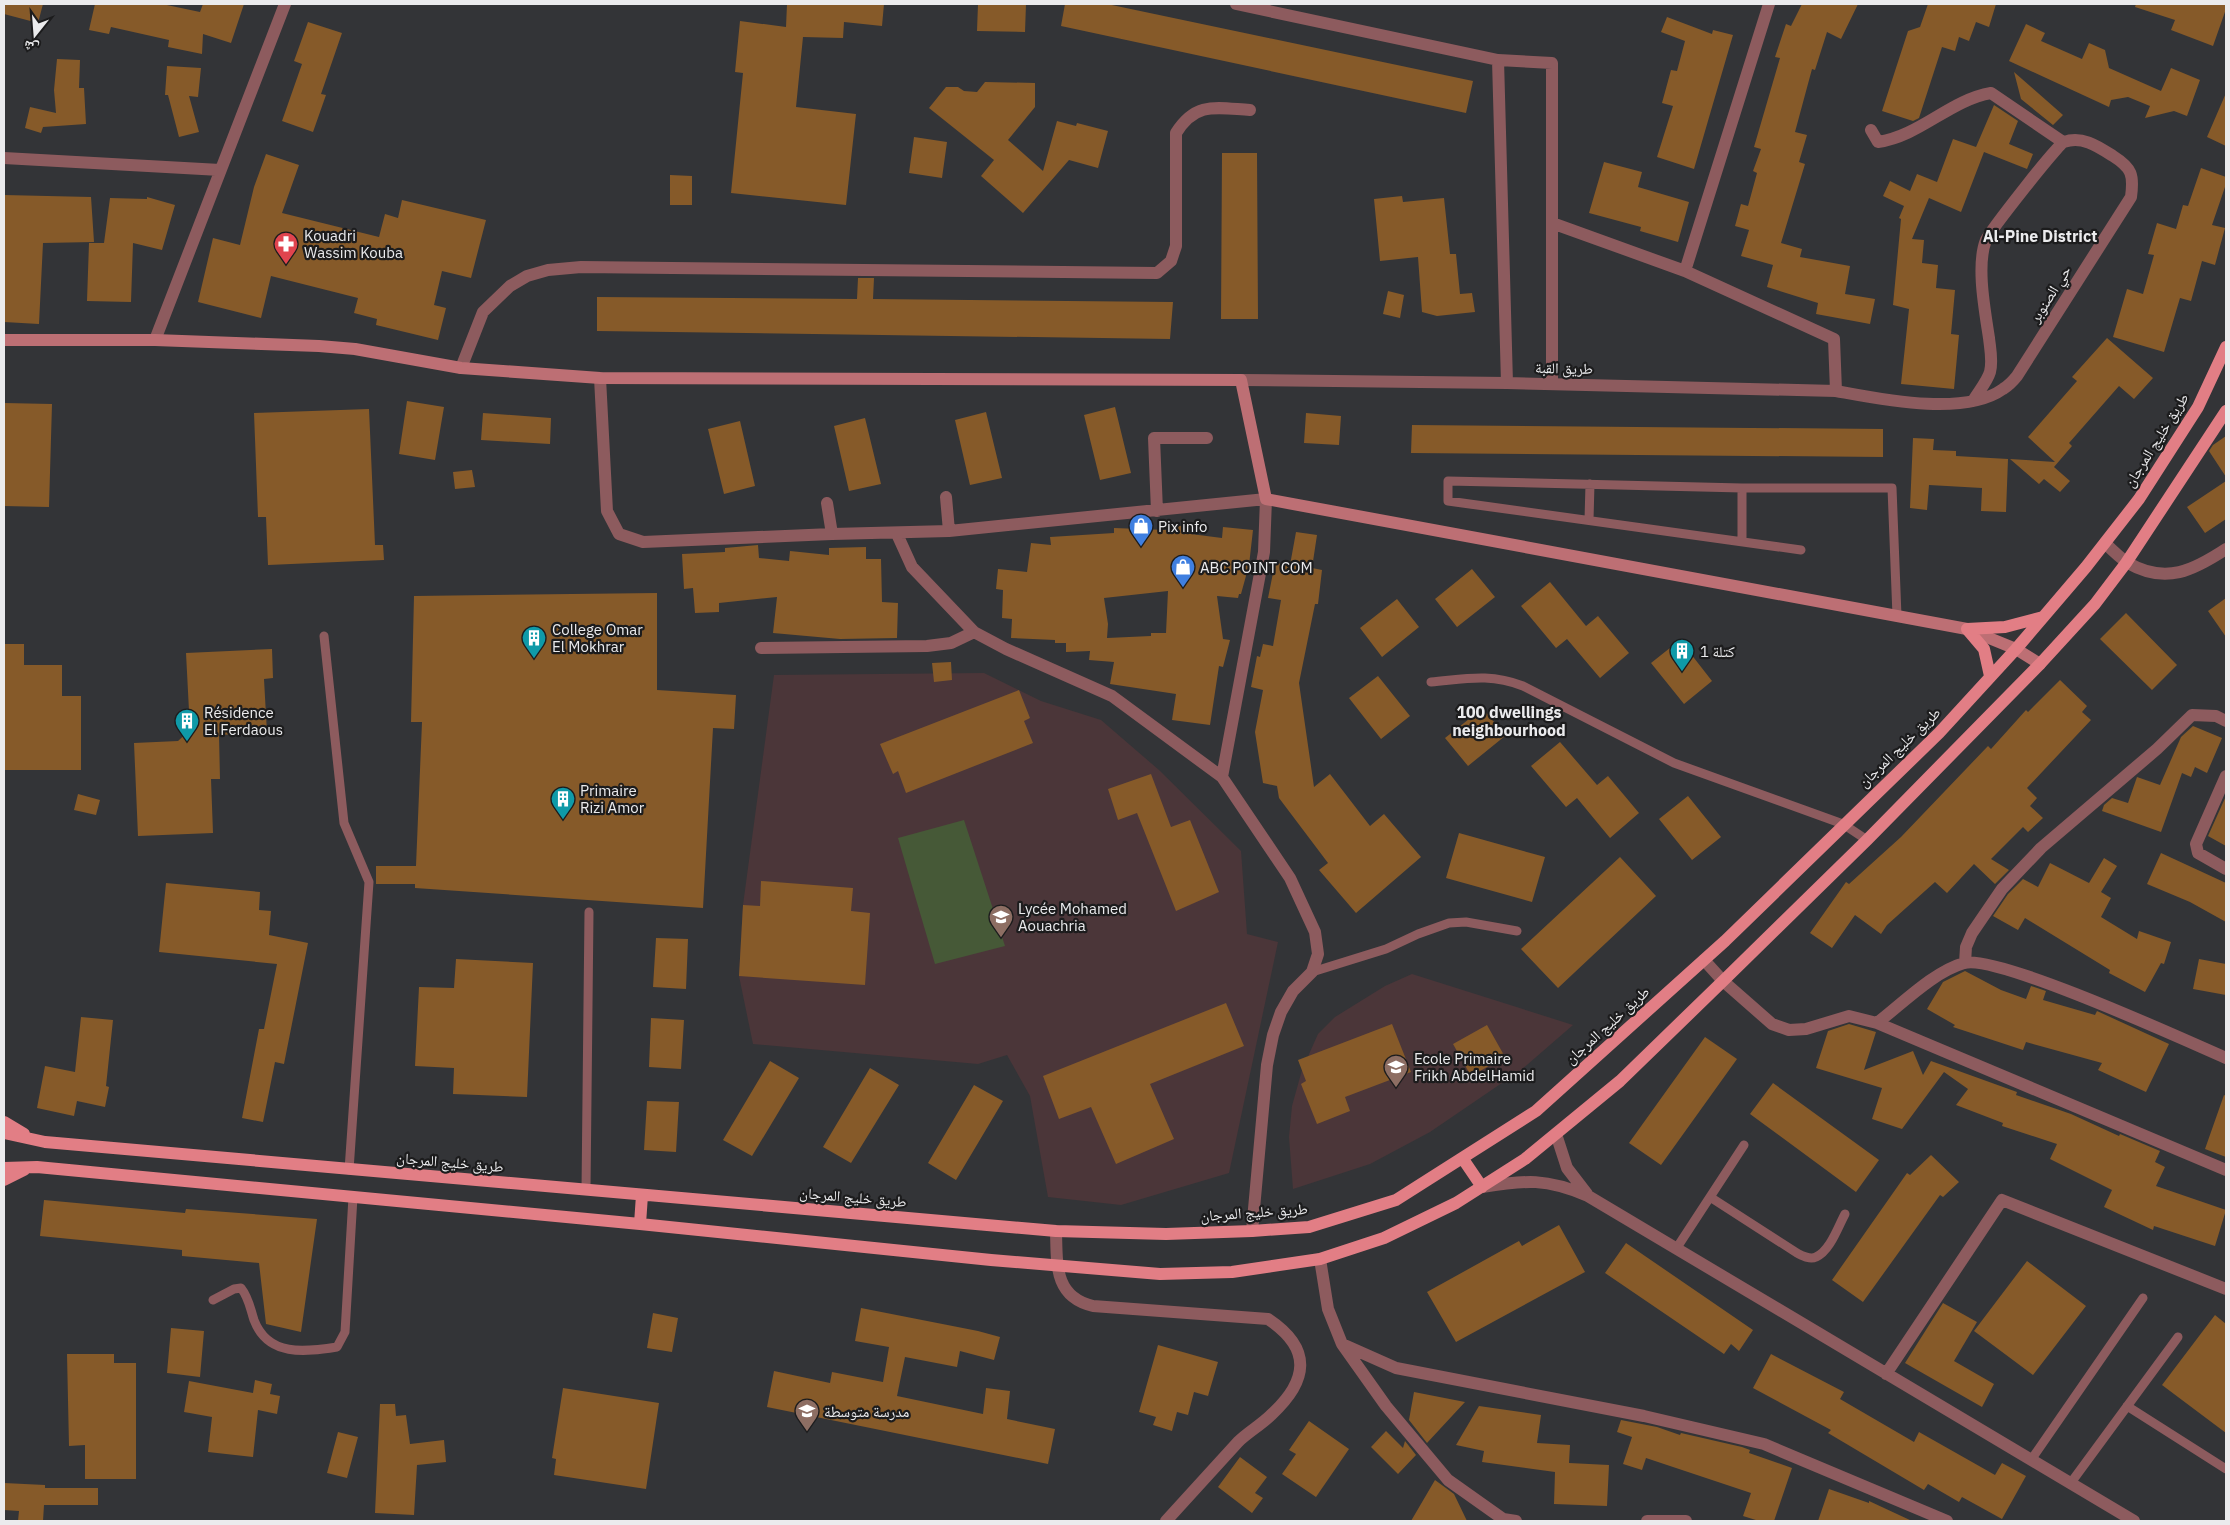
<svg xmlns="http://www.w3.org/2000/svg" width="2230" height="1525" font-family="'IBM Plex Sans','Noto Naskh Arabic',sans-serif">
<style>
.education{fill:#4b3639}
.green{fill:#465937}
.building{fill:#865a29;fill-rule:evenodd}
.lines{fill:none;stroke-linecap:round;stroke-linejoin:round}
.lane{stroke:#8d5b5e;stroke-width:9}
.street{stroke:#8d5b5e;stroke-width:12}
.secondary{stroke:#bd6f74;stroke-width:12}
.primary{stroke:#e27e85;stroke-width:12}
.labels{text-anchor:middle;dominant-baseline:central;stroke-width:4.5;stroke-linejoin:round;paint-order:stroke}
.poi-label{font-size:15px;fill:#ebebed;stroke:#1c1c1d;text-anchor:start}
.street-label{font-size:15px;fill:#ebebed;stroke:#1c1c1d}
.neighbourhood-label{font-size:16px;font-weight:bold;fill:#ebebed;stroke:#1c1c1d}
</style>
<rect width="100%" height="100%" fill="#333437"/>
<path class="education" d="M984,673L1041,701L1101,720L1159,770L1241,851L1247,934L1278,942L1229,1173L1121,1205L1048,1197L1030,1096L1007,1055L978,1064L753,1044L739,976L743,905L774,675Z
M1412,974L1573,1025L1521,1070L1430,1132L1370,1164L1293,1189L1289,1137L1292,1106L1302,1070L1318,1034L1335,1017L1385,986Z"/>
<path class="green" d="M964,820L1005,946L935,964L898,838Z"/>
<path class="building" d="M4,4H43L38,23L4,14Z
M95,4H162L200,12L203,4H244L231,43L203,34L202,54L168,47L169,40L111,27L109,34L89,30Z
M787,4H884L882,26L844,22L843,38L803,37L796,107L856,114L846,205L731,193L743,73L735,72L740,21L786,27Z
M978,4H1026L1025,32L977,31Z
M1065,4H1107L1473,81L1466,113L1061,26Z
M1802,4H1858L1841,39L1827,32L1815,70L1812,69L1795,132L1807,135L1799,162L1805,164L1781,243L1802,249L1800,257L1850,266L1845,294L1875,299L1870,324L1816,314L1818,303L1767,287L1773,265L1741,256L1749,230L1735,226L1741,204L1748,206L1757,173L1753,171L1761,149L1754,147L1780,58L1775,57L1786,24L1791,26Z
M1928,4H1996L1989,27L1976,22L1969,41L1959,37L1955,51L1942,47L1919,118L1913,121L1882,111L1908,31L1920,27Z
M2136,4H2226V9L2213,46L2171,30L2175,20L2135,7Z
M1667,17L1712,34L1713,30L1733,35L1694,169L1657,157L1673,106L1662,103L1671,70L1677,71L1685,41L1661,32Z
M308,22L342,33L321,94L326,95L313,132L282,121L302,64L294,61Z
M2026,24L2045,33L2041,41L2082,59L2089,43L2105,50L2109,68L2161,91L2171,68L2200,80L2187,116L2174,111L2145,118L2150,106L2128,97L2111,100L2109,107L2009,61Z
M57,59L80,60L79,88H84L86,124L43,127L41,133L25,128L30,107L56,113L54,90Z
M167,66L201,68L198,97L189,96L199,132L179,137L168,95H165Z
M2014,72L2063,115L2053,125L2021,99Z
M985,82L1035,83V107L1008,140L1043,171L1057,121L1076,126L1077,123L1108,131L1098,168L1069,160L1023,213L981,176L994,160L929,108L946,87H958L964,91L977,92Z
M2226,93V146L2207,137Z
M1994,105L2018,121L2009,144L2033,154L2027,169L1984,152L1961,212L1929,198L1912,239L1924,240L1922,263L1938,265L1936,288L1955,290L1951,334L1959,335L1954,389L1901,384L1909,309L1893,305L1901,219L1899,218L1904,206L1883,196L1890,181L1910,191L1917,174L1937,182L1953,139L1976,147Z
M914,137L947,142L942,178L909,173Z
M1222,153H1257L1258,319H1221Z
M266,154L299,165L282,213L379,237L385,214L398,218L402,200L486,220L471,278L442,271L434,305L446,308L438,340L376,325L377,319L354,313L358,298L271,276L261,318L198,302L213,238L240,245L254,187Z
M1604,162L1642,172L1638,187L1689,202L1678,242L1640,231L1641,227L1589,213Z
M2201,168L2226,177V184L2212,225L2225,228L2215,265L2202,261L2191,301L2180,298L2164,352L2113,337L2127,289L2143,294L2154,255L2148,254L2157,223L2176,229L2183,205L2188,206Z
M670,175L692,176V205H670Z
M4,195L91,197L94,242L43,243L39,324L4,322Z
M1402,196L1403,202L1444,198L1450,254H1456L1460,294L1472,293L1475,312L1437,316L1422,312L1418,257L1380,261L1374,199Z
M147,197L175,205L162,250L133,243L131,302L87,301L89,243H104L110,198L147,199Z
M858,278H874L873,299L1173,302L1170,339L597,331V297L857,299Z
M1388,291L1404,295L1400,318L1383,314Z
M2107,338L2153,378L2134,399L2119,386L2069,443L2072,446L2054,467L2070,481L2060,492L2044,479L2039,484L2010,459L2055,462L2028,437L2077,381L2072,377Z
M407,401L444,407L435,460L399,454Z
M4,403L52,404L49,507L4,506Z
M1115,407L1131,473L1100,480L1084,415Z
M369,409L375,545H383L384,560L268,565L266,517H258L254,413Z
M986,412L1002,478L970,485L955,420Z
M483,413L551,418L550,444L481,440Z
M1306,413L1341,416L1339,445L1304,443Z
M865,418L881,484L849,491L834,426Z
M740,421L755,486L724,494L708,429Z
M1412,425L1883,429V457L1411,453Z
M2226,436V477L2209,451L2213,445Z
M1913,438L1934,439L1933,450L1956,451V456L2008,459L2006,512L1981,511L1982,488L1929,485L1927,510L1910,508Z
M472,470L475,487L455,489L453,472Z
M2226,481V519L2205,533L2187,507Z
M1166,526H1183V533L1222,538L1223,527L1253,530L1249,565L1241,594H1239L1238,598L1217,596L1223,639L1230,640L1223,667L1219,666L1210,725L1172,720L1176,694L1110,684L1114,662L1089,660L1090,651L1066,652V643H1055V640L1011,638L1012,619L1002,618L1003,590L996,589L998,569L1027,572L1031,543L1051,545L1050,537L1114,533V528L1166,530ZM1168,591L1166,633H1151V636L1107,638L1108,624L1104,598Z
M1296,532L1317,535L1312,568L1322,570L1318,604H1315L1299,683L1314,787L1330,774L1370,826L1384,814L1421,857L1356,913L1319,870L1328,863L1279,798L1277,786L1263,783L1255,732L1263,690L1251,687L1257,656L1260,657L1263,644L1273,646L1281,600L1268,598L1275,563L1290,565Z
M758,545L759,558L789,561L790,551L829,555V548L866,547V559H881L882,602L898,603L897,638L840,639L773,633L777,597L719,603V612L695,613L693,588L684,589L682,554L725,552V548Z
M1472,569L1495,597L1457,627L1435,599Z
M1550,582L1586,626L1598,616L1629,653L1600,678L1567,639L1556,648L1521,606Z
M657,593V690L736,695L734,729L713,728L703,908L415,888V884H376V866H416L422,722H411L414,596Z
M2226,598V637L2208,611Z
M1397,599L1419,627L1382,657L1360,628Z
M2126,613L2177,665L2152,690L2100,639Z
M1680,640L1712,681L1684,704L1651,663Z
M4,644H24V665H62V696H81V770H4Z
M272,649L273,678L264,679L267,733L219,735L220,779H211L213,833L138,836L134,743L178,741L190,730L186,653Z
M951,662L952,680L934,682L932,663Z
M1378,676L1410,716L1381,739L1349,698Z
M2060,680L2087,706L2082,712L2091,720L2027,788L2037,798L2030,806L2043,818L2028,832L2023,827L1991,859L2009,870L1995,884L1974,864L1947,893L1935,882L1887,925L1881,934L1855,915L1832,948L1810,933L1846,882L1849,884L1901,837L1988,746L1991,749L2026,710L2028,712Z
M1019,690L1030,718L1024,721L1033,743L906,793L898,771L893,774L880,744Z
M1483,708L1505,736L1468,766L1445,738Z
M2193,726L2222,738L2207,773L2195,767L2191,777L2182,773L2161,832L2102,811L2104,805L2112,798L2128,803L2137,777L2160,785L2181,737Z
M1560,742L1597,785L1608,776L1639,813L1610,838L1577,798L1566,807L1531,766Z
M1151,774L1171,827L1190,820L1219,892L1176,911L1137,813L1118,820L1108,789Z
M78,794L100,800L96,815L74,810Z
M1688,796L1721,837L1692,860L1659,819Z
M2226,796V846L2208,836Z
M1459,833L1545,857L1532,902L1446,878Z
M2161,853L2226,883V922L2190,902L2147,884Z
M1620,857L1656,896L1558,988L1521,949Z
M2104,858L2117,866L2101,892L2111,898L2101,917L2137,939L2139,931L2171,942L2164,964L2161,963L2145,992L2109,973L2110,970L2025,918L2018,930L1993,916L2008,894L2023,879L2038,887L2050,863L2089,883Z
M761,881L853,888L851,911L870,913L865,985L739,976L743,905L760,906Z
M166,883L260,892L259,910L271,911L269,935L308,943L284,1064L275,1062L263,1122L242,1118L259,1029H264L277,964L159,952Z
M656,938L688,939L686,989L653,987Z
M456,959L533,963L527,1097L453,1094L454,1068L415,1066L419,987L454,988Z
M2199,959L2226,964V995L2193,989Z
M1965,971L2001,990L2026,999L2031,986L2046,991L2043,1000L2095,1015L2097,1011L2169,1044L2146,1092L2098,1070L2102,1063L2026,1042L2023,1050L1953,1027L1955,1025L1927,1009L1943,982Z
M1226,1003L1244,1046L1150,1084L1174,1139L1116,1164L1091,1107L1059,1119L1043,1076Z
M81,1017L113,1020L106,1086L109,1087L105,1107L77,1101L74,1116L37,1108L45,1066L75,1072Z
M651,1018L684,1020L681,1069L649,1067Z
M1392,1024L1411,1072L1345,1097L1350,1111L1317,1124L1301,1084L1306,1081L1298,1060Z
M1849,1024L1876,1032L1864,1070L1913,1051L1923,1075L1931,1061L2017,1092L2016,1095L2071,1114L2119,1136L2120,1134L2160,1151L2155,1162L2165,1167L2156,1186L2226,1210L2215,1246L2154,1226L2153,1230L2104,1207L2112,1190L2050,1159L2057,1144L2002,1126L2003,1123L1956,1105L1968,1089L1944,1072L1902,1129L1872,1119L1882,1088L1816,1068L1828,1031Z
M1487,1025L1505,1057L1471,1076L1453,1044Z
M1705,1037L1737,1059L1661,1165L1629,1143Z
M770,1061L799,1078L752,1156L723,1140Z
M870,1068L899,1085L851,1163L823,1147Z
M1773,1083L1879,1160L1856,1192L1750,1114Z
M974,1085L1003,1101L956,1180L928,1163Z
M2224,1095L2226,1096V1157L2205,1149Z
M647,1101L679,1102L676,1152L644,1150Z
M1931,1155L1959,1182L1943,1197L1940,1195L1863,1302L1832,1280L1907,1173L1910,1175Z
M44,1200L185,1213L186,1209L317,1219L301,1332L266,1324L259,1263L182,1256V1250L40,1236Z
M1559,1225L1585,1272L1456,1342L1427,1292L1519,1241L1522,1246Z
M1626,1243L1753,1330L1739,1351L1731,1344L1724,1354L1605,1273Z
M2027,1261L2086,1306L2033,1375L1974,1331Z
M1943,1303L1977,1322L1954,1361L1994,1384L1982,1407L1905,1363Z
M861,1308L978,1331L1000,1337L994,1360L960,1351L957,1367L905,1357L897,1396L983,1414L986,1388L1010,1391L1007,1419L1055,1429L1048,1464L767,1407L774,1371L830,1383L832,1372L883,1382L889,1347L855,1341Z
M653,1313L678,1318L672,1352L647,1348Z
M2215,1315L2226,1324V1433L2162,1385Z
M171,1328L204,1331L200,1377L167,1373Z
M1158,1345L1218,1362L1208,1396L1194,1392L1188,1415L1177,1412L1172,1431L1153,1425L1156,1417L1139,1412Z
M67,1354H114V1363H136V1479H85V1445L69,1446Z
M1771,1354L1844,1392L1840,1399L1914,1442L1919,1432L1995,1475L2002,1463L2026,1476L2002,1519L1962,1497L1959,1502L1928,1484L1924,1490L1828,1433L1831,1430L1753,1388Z
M255,1380L272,1384L270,1394L280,1396L277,1414L258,1410L253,1457L208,1452L212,1417L184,1412L189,1381L253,1393Z
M563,1388L659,1403L646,1489L554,1475L556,1459L552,1458Z
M1414,1392L1465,1402L1427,1443L1409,1420Z
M380,1404H395L396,1416L406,1415L410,1444L444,1440L446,1462L417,1465L414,1515L375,1513Z
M1479,1406L1541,1415L1537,1443L1570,1445L1569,1463L1609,1465L1607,1506L1554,1504L1555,1472L1482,1462L1484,1451L1456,1445Z
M1621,1420L1657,1427L1680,1435L1681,1433L1742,1447L1750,1450L1749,1453L1792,1468L1774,1521H1759L1743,1516L1751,1493L1646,1458L1642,1470L1623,1464L1632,1437L1617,1432Z
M1309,1421L1349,1449L1316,1497L1282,1474L1296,1454L1289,1450Z
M1386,1431L1403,1448L1405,1441L1416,1455L1398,1474L1371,1447Z
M338,1432L358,1437L347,1478L327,1473Z
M1240,1457L1267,1477L1255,1493L1263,1498L1252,1513L1218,1487Z
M1435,1480L1454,1494L1467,1521H1411Z
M4,1483L45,1485V1488H98V1505H44L43,1521H18L19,1511L4,1510Z
M1829,1489L1869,1503V1501L1912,1521H1818Z"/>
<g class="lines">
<path class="lane" d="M1589,520L1590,484
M1742,541V488
M1801,550L1448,501V481L1742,488H1892L1897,616
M324,636L344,823L369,882L349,1170
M1431,682C1466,679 1489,673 1523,686L1674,763L1843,824L1867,840
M1312,972L1386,949L1418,934L1449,923L1466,922L1517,931
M586,1190L589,912
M1710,1197L1797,1253C1803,1256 1810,1260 1816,1257C1830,1251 1838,1227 1845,1214
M1676,1249L1744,1145
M213,1300L234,1289L241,1288C249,1298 250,1308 254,1320C268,1357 305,1352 337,1347L345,1332L353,1197
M2127,1406L2226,1469
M2031,1460L2143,1298
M2070,1484L2178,1337"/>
<path class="street" d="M1236,4L1498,60
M1871,130L1878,142C1920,136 1950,100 1991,93L2063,142
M4,158L220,170
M1552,223L1685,271L1834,339L1836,391
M1685,271L1769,4
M155,340L285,4
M461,368L483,312L510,286L527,276L548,270L581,267L1157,273L1171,261L1176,246V133C1196,101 1217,108 1250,110
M600,378L607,511L619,534L643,542L832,534L949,531L1266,499L1264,552L1222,777
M1241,380L1507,383L1836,391C1880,399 1964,417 2003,389C2008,386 2013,381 2017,376L2131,197C2134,175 2132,168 2113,156C2099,147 2082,135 2064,142C2058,144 1990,231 1986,240C1976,265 1985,311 1989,338C1990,348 1993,361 1990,372C1987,382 1978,392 1973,401
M1507,383L1498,60L1552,63V384
M946,497L949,531
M827,503L832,534
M1157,511L1154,438H1207
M897,534L912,567L974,632L1006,649L1112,696L1222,777L1290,878L1315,932L1318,954L1312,972L1293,991L1281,1012L1273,1035L1267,1065L1252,1231
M2105,543C2112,550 2120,558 2128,563C2166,585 2194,570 2226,549
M761,648L927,646L951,643L974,632
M2226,776L2196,844L2198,853L2226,869
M1704,960L1723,981L1772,1024L1789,1030L1806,1029L1849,1016L1877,1023L2226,1170
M1965,963L1966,947L1972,933L2002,889L2041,848L2157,749L2192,715L2216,716L2226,721
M1877,1023C1902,1004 1933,972 1964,963C1997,954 2185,1040 2226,1058
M1556,1134L1567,1168L1587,1194
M1482,1187C1526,1180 1546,1178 1588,1196L2134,1521
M1056,1231C1057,1264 1054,1297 1093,1306L1268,1319C1313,1349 1308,1381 1271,1415C1261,1425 1248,1432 1238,1442C1214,1468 1190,1495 1166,1521
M1320,1259L1328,1309L1342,1344L1396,1368L1644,1416L1764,1444L1947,1521
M1342,1344L1386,1406L1448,1480L1503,1519L1516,1521
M1886,1374L2002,1200L2226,1289
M1647,1521H1686"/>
<path class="secondary" d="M4,340H155L319,346L355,349L461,368L600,378L1241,380L1266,499L1967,629L2016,649L2040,664"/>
<path class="primary" d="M1967,629L2005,627L2043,617
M1967,629L1984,649L1990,676
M4,1122L24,1134
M4,1133L45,1142L1056,1231L1166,1234L1252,1231L1309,1227L1396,1200L1536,1111L1725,941L1939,733L2016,649L2086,567L2139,499L2198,407L2226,347
M1463,1159L1482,1187
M4,1168L37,1167L640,1224L991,1260L1160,1274L1232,1272L1320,1259L1384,1238L1456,1203L1525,1159L1620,1081L1723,981L1867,840L2040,664L2095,604L2126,563L2226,411
M4,1180L24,1170
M640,1224L642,1195"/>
</g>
<defs>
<symbol id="pharmacy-pin" viewBox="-11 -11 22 30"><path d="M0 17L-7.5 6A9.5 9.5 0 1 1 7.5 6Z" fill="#e0444e" stroke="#1c1c1d"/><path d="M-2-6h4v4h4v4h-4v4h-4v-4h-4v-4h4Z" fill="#fff"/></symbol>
<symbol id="shop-pin" viewBox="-11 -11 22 30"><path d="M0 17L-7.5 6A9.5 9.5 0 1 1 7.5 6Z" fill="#3f7fe0" stroke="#1c1c1d"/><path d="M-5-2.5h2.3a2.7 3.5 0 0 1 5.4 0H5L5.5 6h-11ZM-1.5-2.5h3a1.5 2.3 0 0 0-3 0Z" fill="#fff"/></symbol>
<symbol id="building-pin" viewBox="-11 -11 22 30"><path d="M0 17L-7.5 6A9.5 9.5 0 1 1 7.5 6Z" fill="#0f9aa8" stroke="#1c1c1d"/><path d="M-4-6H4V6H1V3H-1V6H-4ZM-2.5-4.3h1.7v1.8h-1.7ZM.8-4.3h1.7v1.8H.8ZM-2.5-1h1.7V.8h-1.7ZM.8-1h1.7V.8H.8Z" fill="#fff"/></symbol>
<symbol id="school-pin" viewBox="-11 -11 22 30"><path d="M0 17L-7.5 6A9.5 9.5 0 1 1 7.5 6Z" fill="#8d6e63" stroke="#1c1c1d"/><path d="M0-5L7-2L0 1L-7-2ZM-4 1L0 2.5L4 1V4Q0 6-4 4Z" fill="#fff"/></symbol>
</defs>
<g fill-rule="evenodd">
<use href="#pharmacy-pin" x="272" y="230" width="28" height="38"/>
<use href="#shop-pin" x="1127" y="512" width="28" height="38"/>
<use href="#shop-pin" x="1169" y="553" width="28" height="38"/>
<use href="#building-pin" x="520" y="624" width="28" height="38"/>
<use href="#building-pin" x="1668" y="637" width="28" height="38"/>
<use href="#building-pin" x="173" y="707" width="28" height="38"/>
<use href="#building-pin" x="549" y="785" width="28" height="38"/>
<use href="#school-pin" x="987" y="903" width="28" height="38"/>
<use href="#school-pin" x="1382" y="1053" width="28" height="38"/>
<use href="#school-pin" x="793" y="1397" width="28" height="38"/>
</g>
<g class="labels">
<g class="poi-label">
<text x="304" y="235">Kouadri<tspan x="304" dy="17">Wassim Kouba</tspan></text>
<text x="1158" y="526">Pix info</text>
<text x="1200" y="567">ABC POINT COM</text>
<text x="552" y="629">College Omar<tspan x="552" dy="17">El Mokhrar</tspan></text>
<text x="1700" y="651">كتلة 1</text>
<text x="204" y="712">Résidence<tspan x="204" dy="17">El Ferdaous</tspan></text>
<text x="580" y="790">Primaire<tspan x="580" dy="17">Rizi Amor</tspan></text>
<text x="1018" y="908">Lycée Mohamed<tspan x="1018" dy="17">Aouachria</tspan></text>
<text x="1414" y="1058">Ecole Primaire<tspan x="1414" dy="17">Frikh AbdelHamid</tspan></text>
<text x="824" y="1411">مدرسة متوسطة</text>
</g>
<g class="street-label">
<text transform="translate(2050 294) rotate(-58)">حي الصنوبر</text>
<text transform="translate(1564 368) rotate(1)">طريق القبة</text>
<text transform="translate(2156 440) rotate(-58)">طريق خليج المرجان</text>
<text transform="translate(1899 747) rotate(-44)">طريق خليج المرجان</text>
<text transform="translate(1607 1025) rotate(-42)">طريق خليج المرجان</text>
<text transform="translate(450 1162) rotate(5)">طريق خليج المرجان</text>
<text transform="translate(853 1197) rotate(5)">طريق خليج المرجان</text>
<text transform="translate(1254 1212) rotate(-4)">طريق خليج المرجان</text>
</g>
<g class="neighbourhood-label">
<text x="2040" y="236">Al-Pine District</text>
<text x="1509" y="712">100 dwellings<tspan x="1509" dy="18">neighbourhood</tspan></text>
</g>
</g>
<rect width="2230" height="1525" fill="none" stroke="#ebebed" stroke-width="10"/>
<g transform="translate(35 35) rotate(197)" stroke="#1c1c1d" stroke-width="4" paint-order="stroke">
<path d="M0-4L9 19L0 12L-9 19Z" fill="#ebebed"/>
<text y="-8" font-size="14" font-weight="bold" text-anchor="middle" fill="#ebebed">ش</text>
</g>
</svg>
